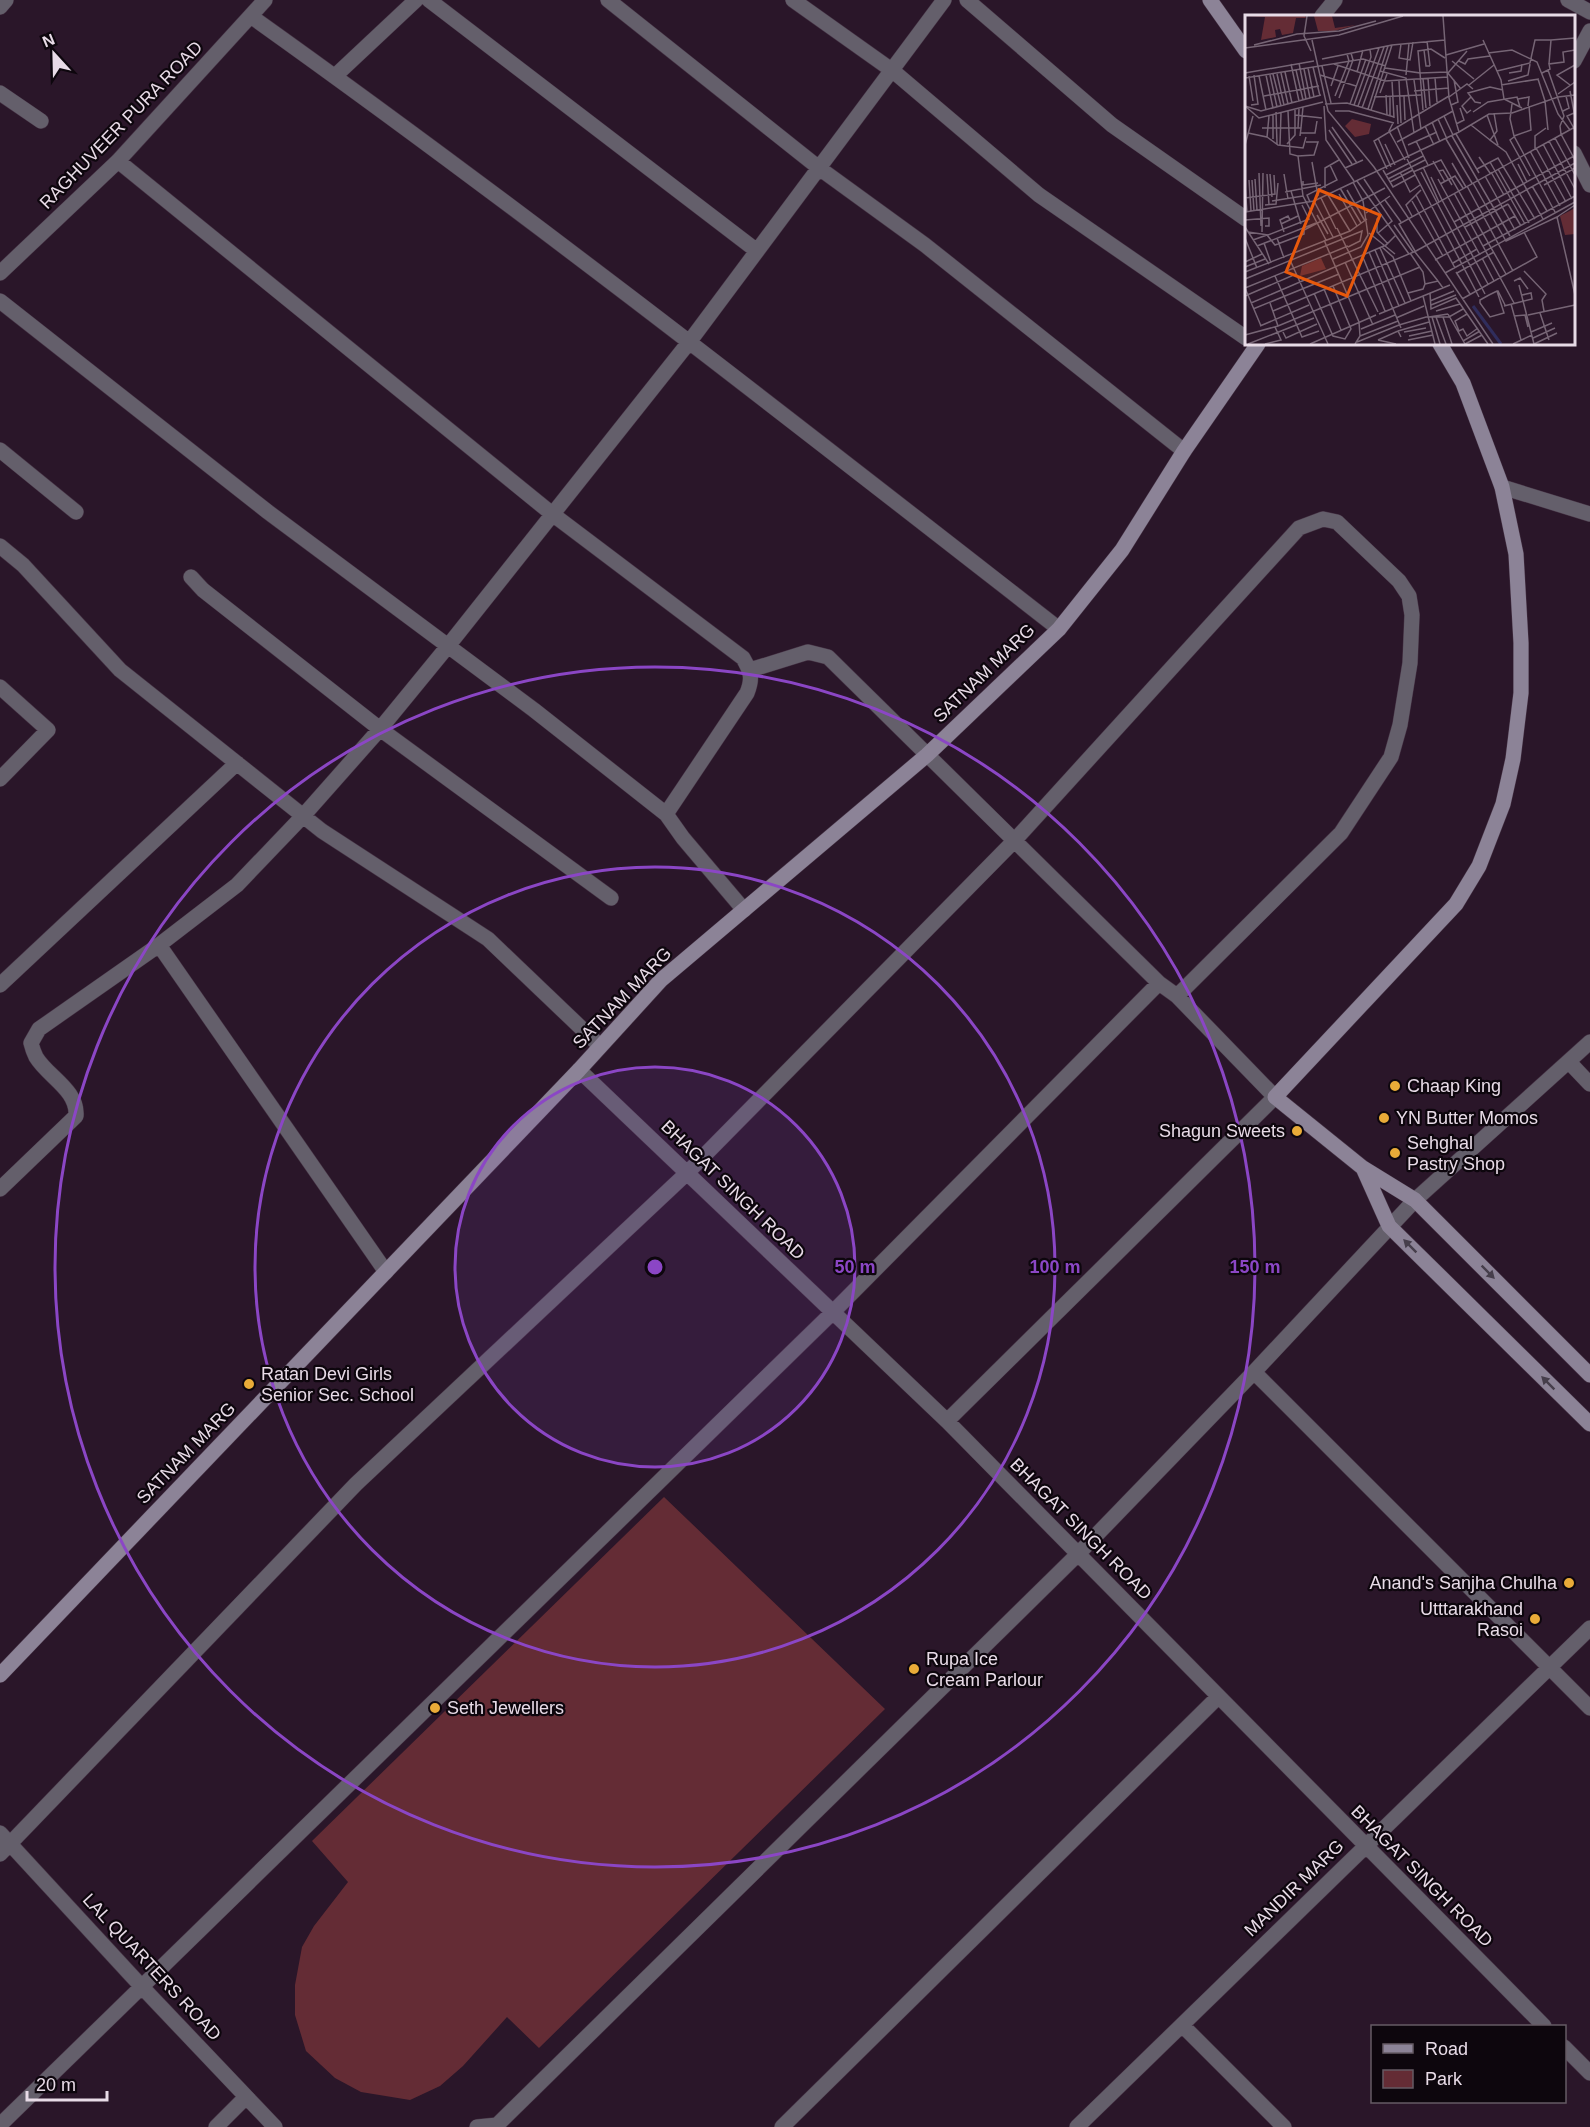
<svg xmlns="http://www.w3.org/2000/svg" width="1590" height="2127" font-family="Arial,sans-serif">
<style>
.green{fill:#642c35}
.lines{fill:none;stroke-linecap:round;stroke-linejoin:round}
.street-casing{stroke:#453244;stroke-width:16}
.secondary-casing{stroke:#453244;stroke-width:16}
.street{stroke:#645f6b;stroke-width:15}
.secondary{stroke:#8c8397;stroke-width:15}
.oneway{fill:#463e4b}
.ring{fill:none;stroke:#8b46c5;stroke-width:3}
.poi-dot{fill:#e9ab38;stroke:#0d060d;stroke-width:2}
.labels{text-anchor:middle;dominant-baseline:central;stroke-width:4.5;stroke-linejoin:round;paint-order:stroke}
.street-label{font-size:18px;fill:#e8dbe7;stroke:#0d060d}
.poi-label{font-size:18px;fill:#e8dbe7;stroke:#0d060d;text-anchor:start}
.inset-river{fill:none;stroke:#302d5c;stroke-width:3}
.inset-road{fill:none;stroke:#766575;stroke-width:1.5}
.view{fill:#e8590c;fill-opacity:0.15;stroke:#e8590c;stroke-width:3}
.inset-edge{fill:none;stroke:#e8dbe7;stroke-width:3}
.centre{fill:#8b46c5;stroke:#0d060d;stroke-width:3}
.ring-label{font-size:18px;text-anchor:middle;font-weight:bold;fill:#8b46c5;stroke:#0d060d;stroke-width:4.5;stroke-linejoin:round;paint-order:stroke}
</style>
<rect width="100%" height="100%" fill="#2a1629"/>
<path class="green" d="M664,1497L885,1709L539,2048L507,2017L463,2066L440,2086L410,2100L361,2092L335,2078L306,2051L295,2015V1985L302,1947L314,1926L348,1882L312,1841Z"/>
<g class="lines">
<defs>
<path id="street" d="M429,0L757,251
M608,0L819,168L925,245L1184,451
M793,0L893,71L1039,195L1246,338
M967,0L1112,125L1246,219
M1568,0L1590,12
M0,7L6,0
M1322,16L1335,0
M252,17C527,213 792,421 1059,629
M1574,61L1590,31
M335,76L416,0
M0,93L41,121
M1574,153L1590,185
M118,161L551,513L743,658C751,672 753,678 747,693L666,814
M0,273L118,161L265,0
M0,301L268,512L534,710L666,814L683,838L744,910
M0,450L76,512
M1502,487L1590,514
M0,546L23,565L120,670L322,831L488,939L600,1046
M191,577L203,590L380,729L611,898
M750,670L808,652L828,657L1159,983L1177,996L1275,1097L947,1421
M0,687L48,730L0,779
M159,945L386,1272
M0,985L237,763
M1569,1062L1590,1084
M579,1070L947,1421L1544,2026
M0,1189L76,1116C78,1090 48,1077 36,1057C34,1053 32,1047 31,1043L39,1029L159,945L237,885L303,816L380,729L448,646L690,341L944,0
M1254,1372L1590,1708
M0,1833L142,1987L275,2127
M0,1854L356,1484L687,1173L1014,841L1299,528L1323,519L1337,522L1399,581L1409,596L1412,615L1410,663L1400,725L1391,757L1341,833L1177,996
M1182,2025L1284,2127
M1564,2047L1590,2073
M0,2125L833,1312L1159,983
M216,2127L246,2097
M477,2127L497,2125
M495,2127L1078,1554L1254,1372L1415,1200L1590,1042
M782,2127L1218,1697
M1077,2127L1590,1628"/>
<path id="secondary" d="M1210,0L1246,51
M1440,344L1463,383L1502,487L1516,554L1521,643V693L1513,759L1503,804L1479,866L1456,904L1275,1097L1363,1168L1415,1200L1590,1375
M1363,1168L1389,1226L1590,1424
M0,1675L579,1070L661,980L927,755L1059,629L1122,550L1184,451L1258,344"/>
</defs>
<use href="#street" class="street-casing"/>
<use href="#secondary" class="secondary-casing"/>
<use href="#street" class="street"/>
<use href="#secondary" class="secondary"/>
</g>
<defs><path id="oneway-solid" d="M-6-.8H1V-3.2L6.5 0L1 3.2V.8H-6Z" transform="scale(1.5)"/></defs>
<g class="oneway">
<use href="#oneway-solid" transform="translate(1410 1246) rotate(-135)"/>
<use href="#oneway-solid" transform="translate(1488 1272) rotate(45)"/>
<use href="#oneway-solid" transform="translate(1548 1383) rotate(-135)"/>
</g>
<circle cx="655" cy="1267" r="200" fill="#8b46c5" fill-opacity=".12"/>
<g class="ring">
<circle cx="655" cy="1267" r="200"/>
<circle cx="655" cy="1267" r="400"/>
<circle cx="655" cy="1267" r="600"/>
</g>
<g class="poi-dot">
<circle cx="1395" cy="1086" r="6"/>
<circle cx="1384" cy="1118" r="6"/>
<circle cx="1297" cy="1131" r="6"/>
<circle cx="1395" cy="1153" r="6"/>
<circle cx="249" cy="1384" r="6"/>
<circle cx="1569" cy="1583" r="6"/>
<circle cx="1535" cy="1619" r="6"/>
<circle cx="914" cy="1669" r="6"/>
<circle cx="435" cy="1708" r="6"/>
</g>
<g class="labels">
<g class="street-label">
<text transform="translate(121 125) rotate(-46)">RAGHUVEER PURA ROAD</text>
<text transform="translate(984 673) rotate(-44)">SATNAM MARG</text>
<text transform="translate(622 998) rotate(-46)">SATNAM MARG</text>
<text transform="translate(733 1190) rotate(44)">BHAGAT SINGH ROAD</text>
<text transform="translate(186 1453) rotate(-46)">SATNAM MARG</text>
<text transform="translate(1081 1529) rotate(45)">BHAGAT SINGH ROAD</text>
<text transform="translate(1422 1876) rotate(45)">BHAGAT SINGH ROAD</text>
<text transform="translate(1294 1888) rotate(-44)">MANDIR MARG</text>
<text transform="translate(152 1967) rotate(47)">LAL QUARTERS ROAD</text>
</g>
<g class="poi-label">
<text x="1407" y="1086">Chaap King</text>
<text x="1396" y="1118">YN Butter Momos</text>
<text x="1285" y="1131" text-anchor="end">Shagun Sweets</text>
<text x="1407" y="1143">Sehghal<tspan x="1407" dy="21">Pastry Shop</tspan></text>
<text x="261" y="1374">Ratan Devi Girls<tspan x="261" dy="21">Senior Sec. School</tspan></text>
<text x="1557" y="1583" text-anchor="end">Anand's Sanjha Chulha</text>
<text x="1523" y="1609" text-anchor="end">Utttarakhand<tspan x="1523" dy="21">Rasoi</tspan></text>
<text x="926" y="1659">Rupa Ice<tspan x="926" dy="21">Cream Parlour</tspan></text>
<text x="447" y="1708">Seth Jewellers</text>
</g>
</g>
<g transform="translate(1245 15)">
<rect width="330" height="330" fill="#2a1629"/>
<path d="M2,1H60L61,3H51L48,18L37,20L35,14L30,15L31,22L16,25L20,2ZM69,1H87L90,13L111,10L89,16H73ZM107,104L126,109L124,119L110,122L100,111ZM330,193V219L320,220L315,201ZM76,243L81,254L55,261L57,251Z" fill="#642c35"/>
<path class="inset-river" d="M228,291L256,329"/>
<path class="inset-road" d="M62,1L59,21L66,36M67,25L83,96L129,152L248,329M238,25L256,65L259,84L277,93M306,25L330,23M182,26L185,51M156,29L154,43L165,45L168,27M9,30L52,19L94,16L131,6M0,33L94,20L158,1M179,35L181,51H185M243,38L267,35L292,47L313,99L325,115M201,40L239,29M200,43L186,34L173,36L175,58L202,57L216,74M77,44L147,30L200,25M207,46L229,64M214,46L220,49L223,44L245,41M54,48L61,84M46,49L54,86M89,49L140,66L203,62M77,51L86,88M68,52L75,81M63,53L69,82M140,53L175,58L178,95M59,54L65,83M51,55L58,85M303,55L319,101L315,111L316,119L330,145M135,56L161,63L169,118M252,56L285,48L290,25H306L304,49M40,57L47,88M112,57L118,35M0,58L69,46M36,58L43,89M203,58L222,36M264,58L276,56L277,49M297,58L305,54L304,49L319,47L318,37L330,35M28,59L36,91M32,59L39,90M21,60L28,93M25,60L32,92M75,60L111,71M161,60L164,28M4,61L8,86M14,61L21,95M0,63L118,44L141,51M183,63L185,91M190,63L192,87M178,64L181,93M293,64L300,86L303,115M169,65L176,114M147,66L149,103M154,66L156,108M263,66L283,60L285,49M224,70L249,50M256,70L294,64M325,70L312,60L330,50M86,71L93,51M169,76L204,73M325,76L330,102M135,78L142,59M313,79L330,67M141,80L142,100M19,81L74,71M90,81L104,46L102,39M145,81V101M159,81L160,105M129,82L176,80M204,82L222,69L228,74M226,82L217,91L222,98L226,95M94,83L108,45L106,38M273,84L284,82L283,91M236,88L230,87L223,78L245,72L258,75M80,89L102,88L149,102M105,89L121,44M267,89L265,104L269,121L310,197M6,90L13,89L9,60M109,90L126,42L125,34M152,90L153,109M206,90L213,87L209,65M0,91L14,103L78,87M0,91L16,96L76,80M79,91L81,125L109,166M113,91L134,33M117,93L139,32M123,94L143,31M126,95L147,30M43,96L45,139L53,141L58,181L81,225M90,96H104L149,108M318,96L324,93L321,81M31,97L32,129M228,97L243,87L272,82L275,92M249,98L252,116L245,125L261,137L298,204M329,98L322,101L330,115M50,100L77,103M242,100L253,130M199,101L208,120M193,104L202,124M187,107L195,127M148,108L144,116L160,145M211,109L219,105L215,93M226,110L245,125M152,111L164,143M180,111L189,130M87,112L112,148M17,113H56L55,121M53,113L54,94M56,113L58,92M84,115L107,149M214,117L244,99L267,98L313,82L330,80M3,118L22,122L24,101M56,118H70L72,106M211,119L234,158M207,121L265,221M269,121L286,115L284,91M22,122L33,130L58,133L61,122M269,122L265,125L285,161M133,123L146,152M310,123L330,160M28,124V100M201,124L227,168M171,126L183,150M304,126L330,174M152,127L208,96M42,129L50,120V95M140,129L150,150M298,129L327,184M0,130L8,101M35,130L36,98M163,130L192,117M291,133L321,187M290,134V121L301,113M285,136L315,191M53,141L69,140L73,127H61M234,142L245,158M162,144L234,282M188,146L200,167M67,147L73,181M245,147L280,209M207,148L221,172M273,149L282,167M178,152L194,187M100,153L118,145M142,154L129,126L204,81M232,154L253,143L290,204M253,154L284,208M138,155L148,172L170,160M194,156L198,155L207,170M155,157L165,177L175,170M168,157L196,145L261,259M176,157L240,279M246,157L259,180M14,158L16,211M22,159L24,190M25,159L27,182M39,159L43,184M141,160L178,141M240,161L270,215M186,162L197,185M10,164L12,195M119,164L147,206L133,218M143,164L180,145M193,164L235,240M4,165L6,196M7,165L9,196M58,166V170L73,168M112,166L164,239M145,167L168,155M228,168L261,226L314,201M195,169L210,161L218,173M278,169L329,141M0,170L2,197M299,170L330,153M222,171L268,256M287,171L302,196M80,173V153L94,145M95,173L116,208M102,175L120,206M176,175L171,180L210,253M46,176L56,209M40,177L76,170M209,178L269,288M94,179L112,211M83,180L105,216M0,183L30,179L29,160M76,183L91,214M140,185L156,207M197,185L243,269M27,186L58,181M69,186L88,222M167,186L198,241M65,187L62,180L92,165L85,150M263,189L276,211M20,190L31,189L33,168M330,190L312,202L330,280M0,197L69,186L214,117L204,83L198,1M121,198L145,181M72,200L83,219M136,200L132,204V217L143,229M167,201L161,190L171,180M0,205L24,203V211H20M209,207L278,169M36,209L53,201M149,210L168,237M0,212L24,249M220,212L263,189M92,213L133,297M3,217L23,220L64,204L57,190M17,217L18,158M39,217L35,205L43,201L45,205M124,218L150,239M0,223L12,253M32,223L39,243M8,225L22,220L30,230L59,219V215L140,173M79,225L114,307L115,321L110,329M19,228L26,248M12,231L71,208M238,231L330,181M137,232L148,242L166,286M135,233L160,288M130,235L154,291M170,236L154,209L330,112M124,237L156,313M170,237L193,266M117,240L140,296M237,243L249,266M88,244L116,232L123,220L118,186L108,167M45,245L83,329M190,245L270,201M0,247L17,239M100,247L128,310M208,248L232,234M0,252L20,244M279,256L301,279L297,285L299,296M0,257L105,216L122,204M211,257L225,279M200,258L330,187M212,258L249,237M30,261L57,322L74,316M0,264L117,216L115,226L103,232M269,266L275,263L283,274M180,269L193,266L198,273M274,270L289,329M0,273L103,231M0,273L16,311M79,274L96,315M252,276L259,298L245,302L235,288V285L244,280L252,276H253L260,290M69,278L88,321L100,324L106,314L88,271M163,278L178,274L180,269L178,257L165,238M185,278L186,294L211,283L243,329M0,281L51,259M178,281L190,329M217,284L292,242L279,217M185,286L209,276M6,288L141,230L151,220M25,288L33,311M266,289L276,325M186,290L211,280M259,291L287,284L286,278L277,280M8,294L94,259M28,296L171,236L330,148M191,296L215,289M295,298L304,325M134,299L205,270M203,299L220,329M222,299L210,306L214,316L218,314L222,321L233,313M283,300L330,290M269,301L280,300L283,312M184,302L203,299M187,302L195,329M191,302L201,329M198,302L207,329M151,303L179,291M15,311L64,290M116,314L150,300M153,316L184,307M38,317L41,323L72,309M159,317L181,313M286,317L307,308M0,320L33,311L175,252M115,321L153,306M164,321L187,316M288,323L310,313M133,325L153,316L156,322M133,325L151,329M163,325L188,320M218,326L235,316M112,327L154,310L181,302H204L218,294M3,329L69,303M20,329L36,325L30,312M65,329L131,300M220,329L237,320M268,329L287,320M289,329L312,318"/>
<path class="view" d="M74,175L135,200L102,281L41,257Z"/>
<rect width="330" height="330" class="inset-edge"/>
</g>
<circle cx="655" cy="1267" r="9" class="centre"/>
<g class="ring-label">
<text x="855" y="1273">50 m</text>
<text x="1055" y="1273">100 m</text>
<text x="1255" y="1273">150 m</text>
</g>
<rect x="1371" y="2025" width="195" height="78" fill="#0d060d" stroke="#655b64" stroke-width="1.5"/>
<rect x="1383" y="2044" width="30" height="9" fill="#8c8397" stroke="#655b64" stroke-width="1.5"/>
<text x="1425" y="2055" font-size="18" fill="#e8dbe7">Road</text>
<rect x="1383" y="2070" width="30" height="18" fill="#642c35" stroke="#655b64" stroke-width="1.5"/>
<text x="1425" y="2085" font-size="18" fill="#e8dbe7">Park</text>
<g transform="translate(54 54) rotate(338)" stroke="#0d060d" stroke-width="4.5" paint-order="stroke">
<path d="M0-4.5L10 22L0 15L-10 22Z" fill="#e8dbe7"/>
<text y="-9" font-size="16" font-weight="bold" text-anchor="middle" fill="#e8dbe7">N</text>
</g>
<path d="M27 2091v9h80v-9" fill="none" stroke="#e8dbe7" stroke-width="3"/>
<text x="36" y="2091" font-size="18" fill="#e8dbe7" stroke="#0d060d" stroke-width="4.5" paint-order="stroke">20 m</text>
</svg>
